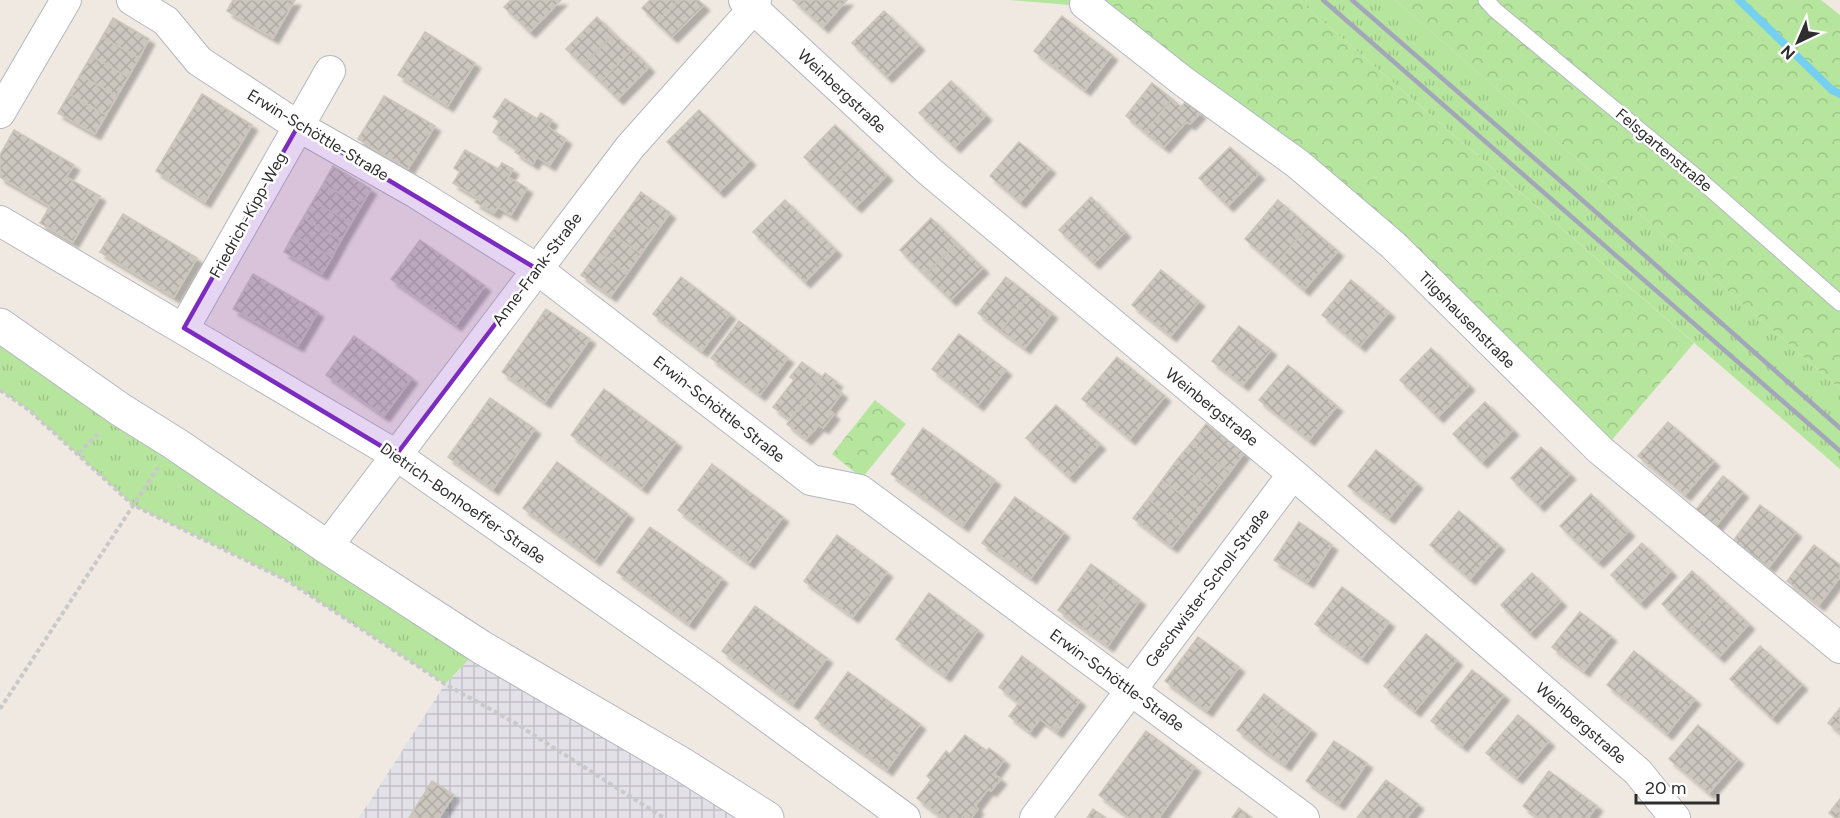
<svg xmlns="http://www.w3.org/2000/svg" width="1840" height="818" font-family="Figtree,sans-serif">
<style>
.industrial{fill:url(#industrial-grid)}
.grass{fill:url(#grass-tufts)}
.forest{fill:url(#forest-crowns)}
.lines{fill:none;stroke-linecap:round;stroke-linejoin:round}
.stream{stroke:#75cff0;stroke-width:8}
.building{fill:url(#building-cross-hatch);stroke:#cbc5ba;stroke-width:1.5;filter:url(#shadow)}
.service-casing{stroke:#b4b7c1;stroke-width:17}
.minor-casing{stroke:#b4b7c1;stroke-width:32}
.tertiary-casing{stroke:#b4b7c1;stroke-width:35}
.path{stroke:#c9c9c9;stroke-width:4;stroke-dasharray:4.5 3;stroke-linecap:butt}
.service{stroke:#fff;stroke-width:15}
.minor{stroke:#fff;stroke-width:30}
.tertiary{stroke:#fff;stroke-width:33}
.rail{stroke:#a3a6b8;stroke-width:4.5}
.marked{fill:#7b2cbf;fill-opacity:0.2;stroke:#7b2cbf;stroke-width:4.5;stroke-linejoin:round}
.labels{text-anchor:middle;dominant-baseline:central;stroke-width:5;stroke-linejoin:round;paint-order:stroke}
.street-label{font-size:16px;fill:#2e2e2e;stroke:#fff}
</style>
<defs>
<pattern id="industrial-grid" width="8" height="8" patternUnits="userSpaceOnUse" patternTransform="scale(1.5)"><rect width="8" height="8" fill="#e3e1e8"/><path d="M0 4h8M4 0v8" fill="none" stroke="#c3c1c7"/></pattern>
<pattern id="grass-tufts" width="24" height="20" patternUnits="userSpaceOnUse" patternTransform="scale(1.5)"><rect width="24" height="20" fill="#b6e59e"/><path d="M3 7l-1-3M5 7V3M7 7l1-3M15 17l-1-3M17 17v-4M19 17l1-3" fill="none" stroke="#9dc588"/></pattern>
<pattern id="forest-crowns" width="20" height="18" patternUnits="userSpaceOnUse" patternTransform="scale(1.5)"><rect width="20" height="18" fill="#b6e59e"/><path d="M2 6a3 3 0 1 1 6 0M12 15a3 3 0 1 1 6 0" fill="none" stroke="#9dc588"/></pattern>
<pattern id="building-cross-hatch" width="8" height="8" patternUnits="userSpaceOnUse" patternTransform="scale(1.5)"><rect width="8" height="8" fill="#cbc7bf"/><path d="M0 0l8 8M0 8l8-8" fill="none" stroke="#afaba4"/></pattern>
<filter id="shadow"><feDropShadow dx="5.5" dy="5.5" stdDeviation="1.5" flood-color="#0004"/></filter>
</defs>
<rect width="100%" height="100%" fill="#efe9e1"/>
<path class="industrial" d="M481,647L767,818H359L445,684Z"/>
<path class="grass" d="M1298,0H1395L1840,389V469Z
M0,331L481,647L445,684L288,581L133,505L29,410L0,390Z"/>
<path class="forest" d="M1010,0H1298L1694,343L1611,441L1103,3L1070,5Z
M1395,0H1821L1840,15V293L1837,294L1840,298V389Z
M875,400L906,424L862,478L832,454Z"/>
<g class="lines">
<path class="stream" d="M1739,0L1832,90L1840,94"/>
</g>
<path class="building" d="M233,0H295L273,38L227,11Z
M511,0H561L530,32L504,7Z
M650,0H679L657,23L642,8Z
M679,0H698L704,5L672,37L657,23Z
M793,0H847L823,27Z
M884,11L919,45L887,77L852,43Z
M1062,16L1112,55L1085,90L1034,51Z
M597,17L614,34L583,65L566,49Z
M113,18L149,39L139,58L102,37Z
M425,32L475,63L448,106L398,75Z
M614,34L632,50L601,82L583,65Z
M102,37L139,58L128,77L91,56Z
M632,50L649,67L618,99L601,82Z
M91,56L128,77L117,96L80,75Z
M80,75L117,96L106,115L69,94Z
M951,81L986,115L955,147L919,113Z
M1152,83L1172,99L1145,132L1126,116Z
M69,94L106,115L95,134L58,113Z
M202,94L252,125L205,202L156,171Z
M384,96L435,126L408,169L358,139Z
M505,99L537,119L541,113L552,120L548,127L566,139L550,165L537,157L533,164L515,152L517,148L493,132L500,121L493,117Z
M1172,99L1181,107L1186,101L1200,113L1190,124L1186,122L1164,147L1145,132Z
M699,110L750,160L719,192L667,142Z
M835,125L861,150L830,182L804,157Z
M14,130L74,165L66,177L100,196L73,242L40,223L50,206L0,177V155Z
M1019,142L1050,168L1020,202L990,176Z
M1230,147L1259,174L1228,206L1199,178Z
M465,150L498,169L502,163L513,169L508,177L527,188L511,215L498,207L494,213L475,202L478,198L453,183L460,172L454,168Z
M861,150L887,175L856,207L830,182Z
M333,166L371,189L361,206L323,184Z
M323,184L361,206L351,223L313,201Z
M641,192L670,213L655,234L626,213Z
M1091,197L1125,232L1094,263L1059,230Z
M785,200L836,250L805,282L753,232Z
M1278,200L1308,226L1275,265L1245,239Z
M313,201L351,223L341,240L303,218Z
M626,213L655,234L641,254L611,233Z
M123,214L197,258L174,297L100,252Z
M303,218L341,240L332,257L293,235Z
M931,218L957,243L925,275L900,250Z
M1308,226L1338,251L1304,290L1275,265Z
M611,233L641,254L627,274L598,252Z
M293,235L332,257L322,274L284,252Z
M420,240L485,286L456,325L391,279Z
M957,243L983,268L951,300L925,275Z
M598,252L627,274L611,296L581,275Z
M1161,270L1199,301L1171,336L1132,305Z
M253,274L318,312L298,346L233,309Z
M681,277L730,314L702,351L653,314Z
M1006,277L1029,295L1001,331L978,313Z
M1351,280L1389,312L1360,346L1322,315Z
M1029,295L1052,313L1025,348L1001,331Z
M546,309L590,339L545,402L502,372Z
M739,321L788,358L760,395L711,358Z
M1239,326L1271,350L1243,385L1212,361Z
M959,334L1006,370L978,405L932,369Z
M354,336L412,378L384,416L326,375Z
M1431,348L1469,385L1438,417L1400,380Z
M1117,357L1165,396L1130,439L1082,399Z
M802,362L822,377L790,419L773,407L794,380L790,377Z
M1288,365L1337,406L1309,440L1259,400Z
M825,373L837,382L833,386L842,393L829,410L834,414L823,428L819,425L806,439L787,424Z
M604,389L676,442L642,488L571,435Z
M490,398L535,429L493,489L448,457Z
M1485,402L1513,430L1482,462L1453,434Z
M1056,405L1100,444L1069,477L1026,438Z
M1668,422L1714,461L1685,495L1638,456Z
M1206,424L1244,453L1230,472L1191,443Z
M923,428L995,480L963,526L891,474Z
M1191,443L1230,472L1215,491L1176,461Z
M1541,447L1570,474L1539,506L1511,478Z
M1376,450L1417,483L1389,518L1348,486Z
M1176,461L1215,491L1201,510L1162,480Z
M557,462L628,514L595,560L523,508Z
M712,464L783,517L749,563L678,510Z
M1723,476L1743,492L1715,527L1695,511Z
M1162,480L1201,510L1186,529L1148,499Z
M1591,494L1629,531L1598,562L1560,526Z
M1015,497L1064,532L1031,578L982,543Z
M1148,499L1186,529L1172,547L1133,518Z
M1760,505L1796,532L1769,567L1733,541Z
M1459,511L1499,545L1470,579L1430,545Z
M1299,522L1332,545L1308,582L1274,560Z
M650,527L722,578L689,624L617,572Z
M837,535L887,572L853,617L804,581Z
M1642,543L1671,571L1640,603L1611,575Z
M1814,545L1840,565V577L1819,605L1787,581Z
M1091,564L1116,582L1083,628L1058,610Z
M1692,571L1721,598L1690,631L1662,604Z
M1532,573L1561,601L1530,633L1501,605Z
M1116,582L1140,600L1108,646L1083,628Z
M1342,587L1389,622L1362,658L1315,624Z
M929,593L978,630L945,676L896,639Z
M1721,598L1749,624L1719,657L1690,631Z
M755,606L827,658L793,704L722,651Z
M1580,612L1611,636L1584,671L1552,647Z
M1426,634L1457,660L1415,711L1384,686Z
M1198,637L1239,667L1207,711L1165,681Z
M1760,646L1802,684L1772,718L1730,679Z
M1634,651L1695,699L1667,734L1607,685Z
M1022,656L1080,701L1057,732L1040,719L1030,732L1009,716L1019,703L999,687Z
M1472,670L1504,695L1462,746L1431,721Z
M848,672L920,724L887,770L815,718Z
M1264,694L1287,712L1261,748L1237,730Z
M1840,708V732L1828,723Z
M1287,712L1311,729L1285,765L1261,748Z
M1518,715L1549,741L1517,778L1486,753Z
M1698,725L1738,759L1709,793L1669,759Z
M1146,731L1195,767L1159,818H1130L1099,795Z
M965,735L987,751L989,748L1004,760L994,774L1001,779L991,791L988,789L975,806L978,809L971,818L963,816L961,818H943L917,798L931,780L927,776L946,751L950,754Z
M1334,741L1367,763L1339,804L1306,781Z
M1549,771L1597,806L1588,818H1539L1523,806Z
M1386,780L1418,804L1407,818H1357Z
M432,781L454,795L439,818H409Z
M1840,799V818H1836L1829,813Z
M1239,808L1252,818H1232Z
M1093,809L1106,818H1087Z"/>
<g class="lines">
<defs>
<path id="service" d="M1486,0L1495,10L1699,179L1840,303"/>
<path id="minor" d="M132,0L166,21L199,61L298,126L416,193L537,269L811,480L860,490L1304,818
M744,0L929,171L1293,474L1638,772L1675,818
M1085,4L1184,82L1298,164L1393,245L1600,450L1840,648
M0,113L66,0
M0,221L396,455L707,673L905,818
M184,328L330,71
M327,547L630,147L753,9L756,0
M1035,818L1293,474"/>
<path id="tertiary" d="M0,325L121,410L174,443L327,547L481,647L680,763L767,818"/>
</defs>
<use href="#service" class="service-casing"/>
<use href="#minor" class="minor-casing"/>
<use href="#tertiary" class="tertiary-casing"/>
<path class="path" d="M0,390L29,410L133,505L288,581L445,684L515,723L664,818
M79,453L100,432
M0,709L159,466"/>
<use href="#service" class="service"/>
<use href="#minor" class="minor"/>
<use href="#tertiary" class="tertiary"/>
<path class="rail" d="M1323,0L1840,451
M1352,0L1572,191L1840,428"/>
</g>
<path class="marked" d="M298,126L537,269L396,455L184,328Z"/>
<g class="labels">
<g class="street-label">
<text transform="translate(842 91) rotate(43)">Weinbergstraße</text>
<text transform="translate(318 135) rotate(31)">Erwin-Schöttle-Straße</text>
<text transform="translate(1664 150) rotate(40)">Felsgartenstraße</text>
<text transform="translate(248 215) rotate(-61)">Friedrich-Kipp-Weg</text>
<text transform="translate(537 269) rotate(-53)">Anne-Frank-Straße</text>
<text transform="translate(1467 320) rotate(45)">Tilgshausenstraße</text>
<text transform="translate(1212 407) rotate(39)">Weinbergstraße</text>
<text transform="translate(719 409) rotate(38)">Erwin-Schöttle-Straße</text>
<text transform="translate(463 503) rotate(35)">Dietrich-Bonhoeffer-Straße</text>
<text transform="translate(1207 588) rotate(-53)">Geschwister-Scholl-Straße</text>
<text transform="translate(1117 680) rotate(36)">Erwin-Schöttle-Straße</text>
<text transform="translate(1581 723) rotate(41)">Weinbergstraße</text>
</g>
</g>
<g transform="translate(1798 42) rotate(224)" stroke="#ffffff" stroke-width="4.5" paint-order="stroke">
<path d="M0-4.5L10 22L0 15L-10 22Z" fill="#2e2e2e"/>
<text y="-9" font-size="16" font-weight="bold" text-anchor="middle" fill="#2e2e2e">N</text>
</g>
<path d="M1636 794v9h82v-9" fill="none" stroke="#2e2e2e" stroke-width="3"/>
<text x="1645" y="794" font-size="18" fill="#2e2e2e" stroke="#ffffff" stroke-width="4.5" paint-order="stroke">20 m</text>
</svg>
